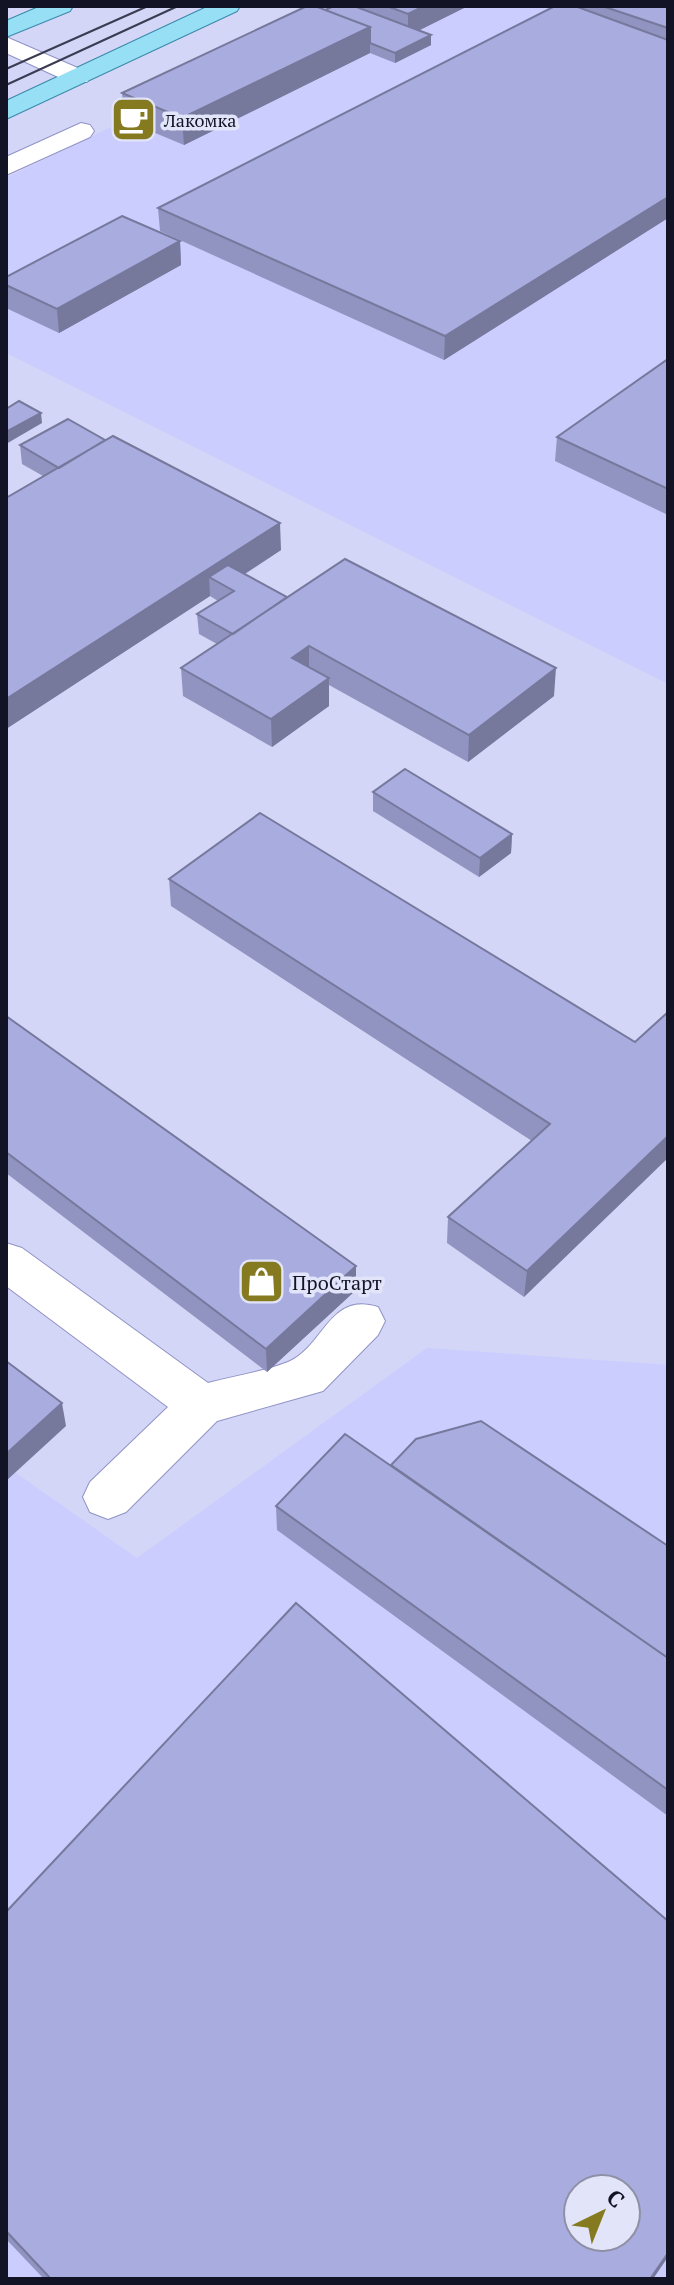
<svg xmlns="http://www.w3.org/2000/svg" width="674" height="2285" font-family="'PT Serif',serif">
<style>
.built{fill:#cacdfe;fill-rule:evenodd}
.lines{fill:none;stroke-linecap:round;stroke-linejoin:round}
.minor-casing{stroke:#9093c5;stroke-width:2}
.major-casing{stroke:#3b89a9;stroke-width:2}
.minor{fill:#fff;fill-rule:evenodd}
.major{fill:#96dff5;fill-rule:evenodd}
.tram{stroke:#3b3c51;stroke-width:2}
.wall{fill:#9194c0}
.shaded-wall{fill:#76789c}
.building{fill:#a9acdf;stroke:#76789c;stroke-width:2;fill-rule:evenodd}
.labels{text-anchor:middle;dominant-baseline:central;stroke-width:7;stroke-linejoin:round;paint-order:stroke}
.far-poi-label{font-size:18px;fill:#131326;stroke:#e2e4f9;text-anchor:start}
.poi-label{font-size:20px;fill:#131326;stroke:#e2e4f9;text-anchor:start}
</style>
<rect width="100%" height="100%" fill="#d3d6f6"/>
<path class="built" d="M361,6H668V684L6,353V178Z
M427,1348L668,1365V2279H6V1466L137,1558ZM578,2189H626V2237H578Z"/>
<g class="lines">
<defs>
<path id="minor" d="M6,37L87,72L91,77L87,82H69L6,53Z
M81,123L90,125L94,131L90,137L6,175V157Z
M6,1243L22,1248L208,1383C234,1376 263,1372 288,1362C324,1347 329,1291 378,1307L385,1321L378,1335L323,1391L217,1421L126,1512L108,1519L90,1512L83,1497L90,1482L168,1407L6,1286Z"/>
<path id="major" d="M41,6H73L70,11L6,37V21Z
M209,6H240L237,11L6,119V101Z"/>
</defs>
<use href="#minor" class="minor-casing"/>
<use href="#major" class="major-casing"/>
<use href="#minor" class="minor"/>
<use href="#major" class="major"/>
<path class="tram" d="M6,69L148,6
M6,85L178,6"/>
</g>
<path class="wall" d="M334,6H468L419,30L431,45L395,63L370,53L184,145L124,120L122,93Z
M555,6H668V218L444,360L160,231L158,208Z
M180,241L181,265L59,333L6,308V277Z
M668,359V515L555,461L557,437Z
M20,445L281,550L245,574L287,597L554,696L468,762L329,685V706L272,747L183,696L181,668L217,644L199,634L197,614L218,601L210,596L6,729V498L43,476L22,464Z
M373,792L512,834L511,853L479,877L373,811Z
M169,879L635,1042L524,1297L447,1243L448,1217L532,1141L171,906Z
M6,1016L356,1290L267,1372L6,1173Z
M391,1465L668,1546V1816L277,1530L276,1506Z
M6,1912L653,2279H44L6,2239Z"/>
<path class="shaded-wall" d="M424,6H468L408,36V14Z
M370,27V53L184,145L182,118Z
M431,35V45L395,63V53Z
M668,197V218L444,360L445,336Z
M180,241L181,265L59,333L57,309Z
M41,413L42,423L6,444V432Z
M280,523L281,550L226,586L209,577L210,596L6,729V699Z
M309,646V674L292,658Z
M556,668L554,696L468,762L469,735Z
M329,678V706L272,747L271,719Z
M512,834L511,853L479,877L480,858Z
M668,1136V1158L524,1297L527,1271Z
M356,1266V1290L267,1372L266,1349Z
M62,1403L66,1426L6,1481V1454Z
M668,2253V2257L653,2279H650Z"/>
<path class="building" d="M307,6H315L370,27L182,118L122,93Z
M334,6H354L431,35L395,53L370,43V27L325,10Z
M387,6H424L408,14Z
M555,6H575L668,40V197L445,336L158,208Z
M602,6H668V28Z
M122,216L180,241L57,309L6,285V277Z
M668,359V489L557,437Z
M19,401L41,413L6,432V409Z
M68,419L105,440L59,468L20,445Z
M113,436L280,523L6,699V498Z
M345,559L556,668L469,735L309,646L292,658L329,678L271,719L181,668Z
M228,565L287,597L233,634L197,614L234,591L209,577Z
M405,769L512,834L480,858L373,792Z
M260,813L635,1042L668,1012V1136L527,1271L448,1217L550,1124L169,879Z
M6,1016L356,1266L266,1349L6,1152Z
M6,1361L62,1403L6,1454Z
M481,1421L668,1546V1658L391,1465L416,1439Z
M345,1434L668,1658V1790L276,1506Z
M296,1603L668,1921V2253L650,2279H51L6,2231V1912ZM578,2189H626V2237H578Z"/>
<defs>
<symbol id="cafe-square" viewBox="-11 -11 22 22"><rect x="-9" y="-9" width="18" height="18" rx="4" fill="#867a20" stroke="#e2e4f9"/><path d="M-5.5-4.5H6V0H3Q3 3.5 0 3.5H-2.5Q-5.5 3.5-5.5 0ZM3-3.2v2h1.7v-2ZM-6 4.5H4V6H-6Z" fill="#fff"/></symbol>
<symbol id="shop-square" viewBox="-11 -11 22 22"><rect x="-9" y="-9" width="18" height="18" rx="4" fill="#867a20" stroke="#e2e4f9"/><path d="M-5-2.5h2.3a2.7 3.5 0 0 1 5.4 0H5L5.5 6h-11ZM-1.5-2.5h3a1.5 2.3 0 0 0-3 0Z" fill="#fff"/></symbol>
</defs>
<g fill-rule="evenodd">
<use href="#cafe-square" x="108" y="94" width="51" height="51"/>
<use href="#shop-square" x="236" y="1256" width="51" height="51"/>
</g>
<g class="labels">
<g class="far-poi-label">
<text x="164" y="120">Лакомка</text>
</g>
<g class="poi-label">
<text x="292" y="1282">ПроСтарт</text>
</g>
</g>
<rect width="674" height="2285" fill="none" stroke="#131326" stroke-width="16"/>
<g transform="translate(602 2213) rotate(43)"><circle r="38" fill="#e2e4f9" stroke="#8f90a5" stroke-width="2"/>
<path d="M0-6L14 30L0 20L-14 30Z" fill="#867a20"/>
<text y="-12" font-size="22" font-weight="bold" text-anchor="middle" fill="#131326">С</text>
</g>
</svg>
